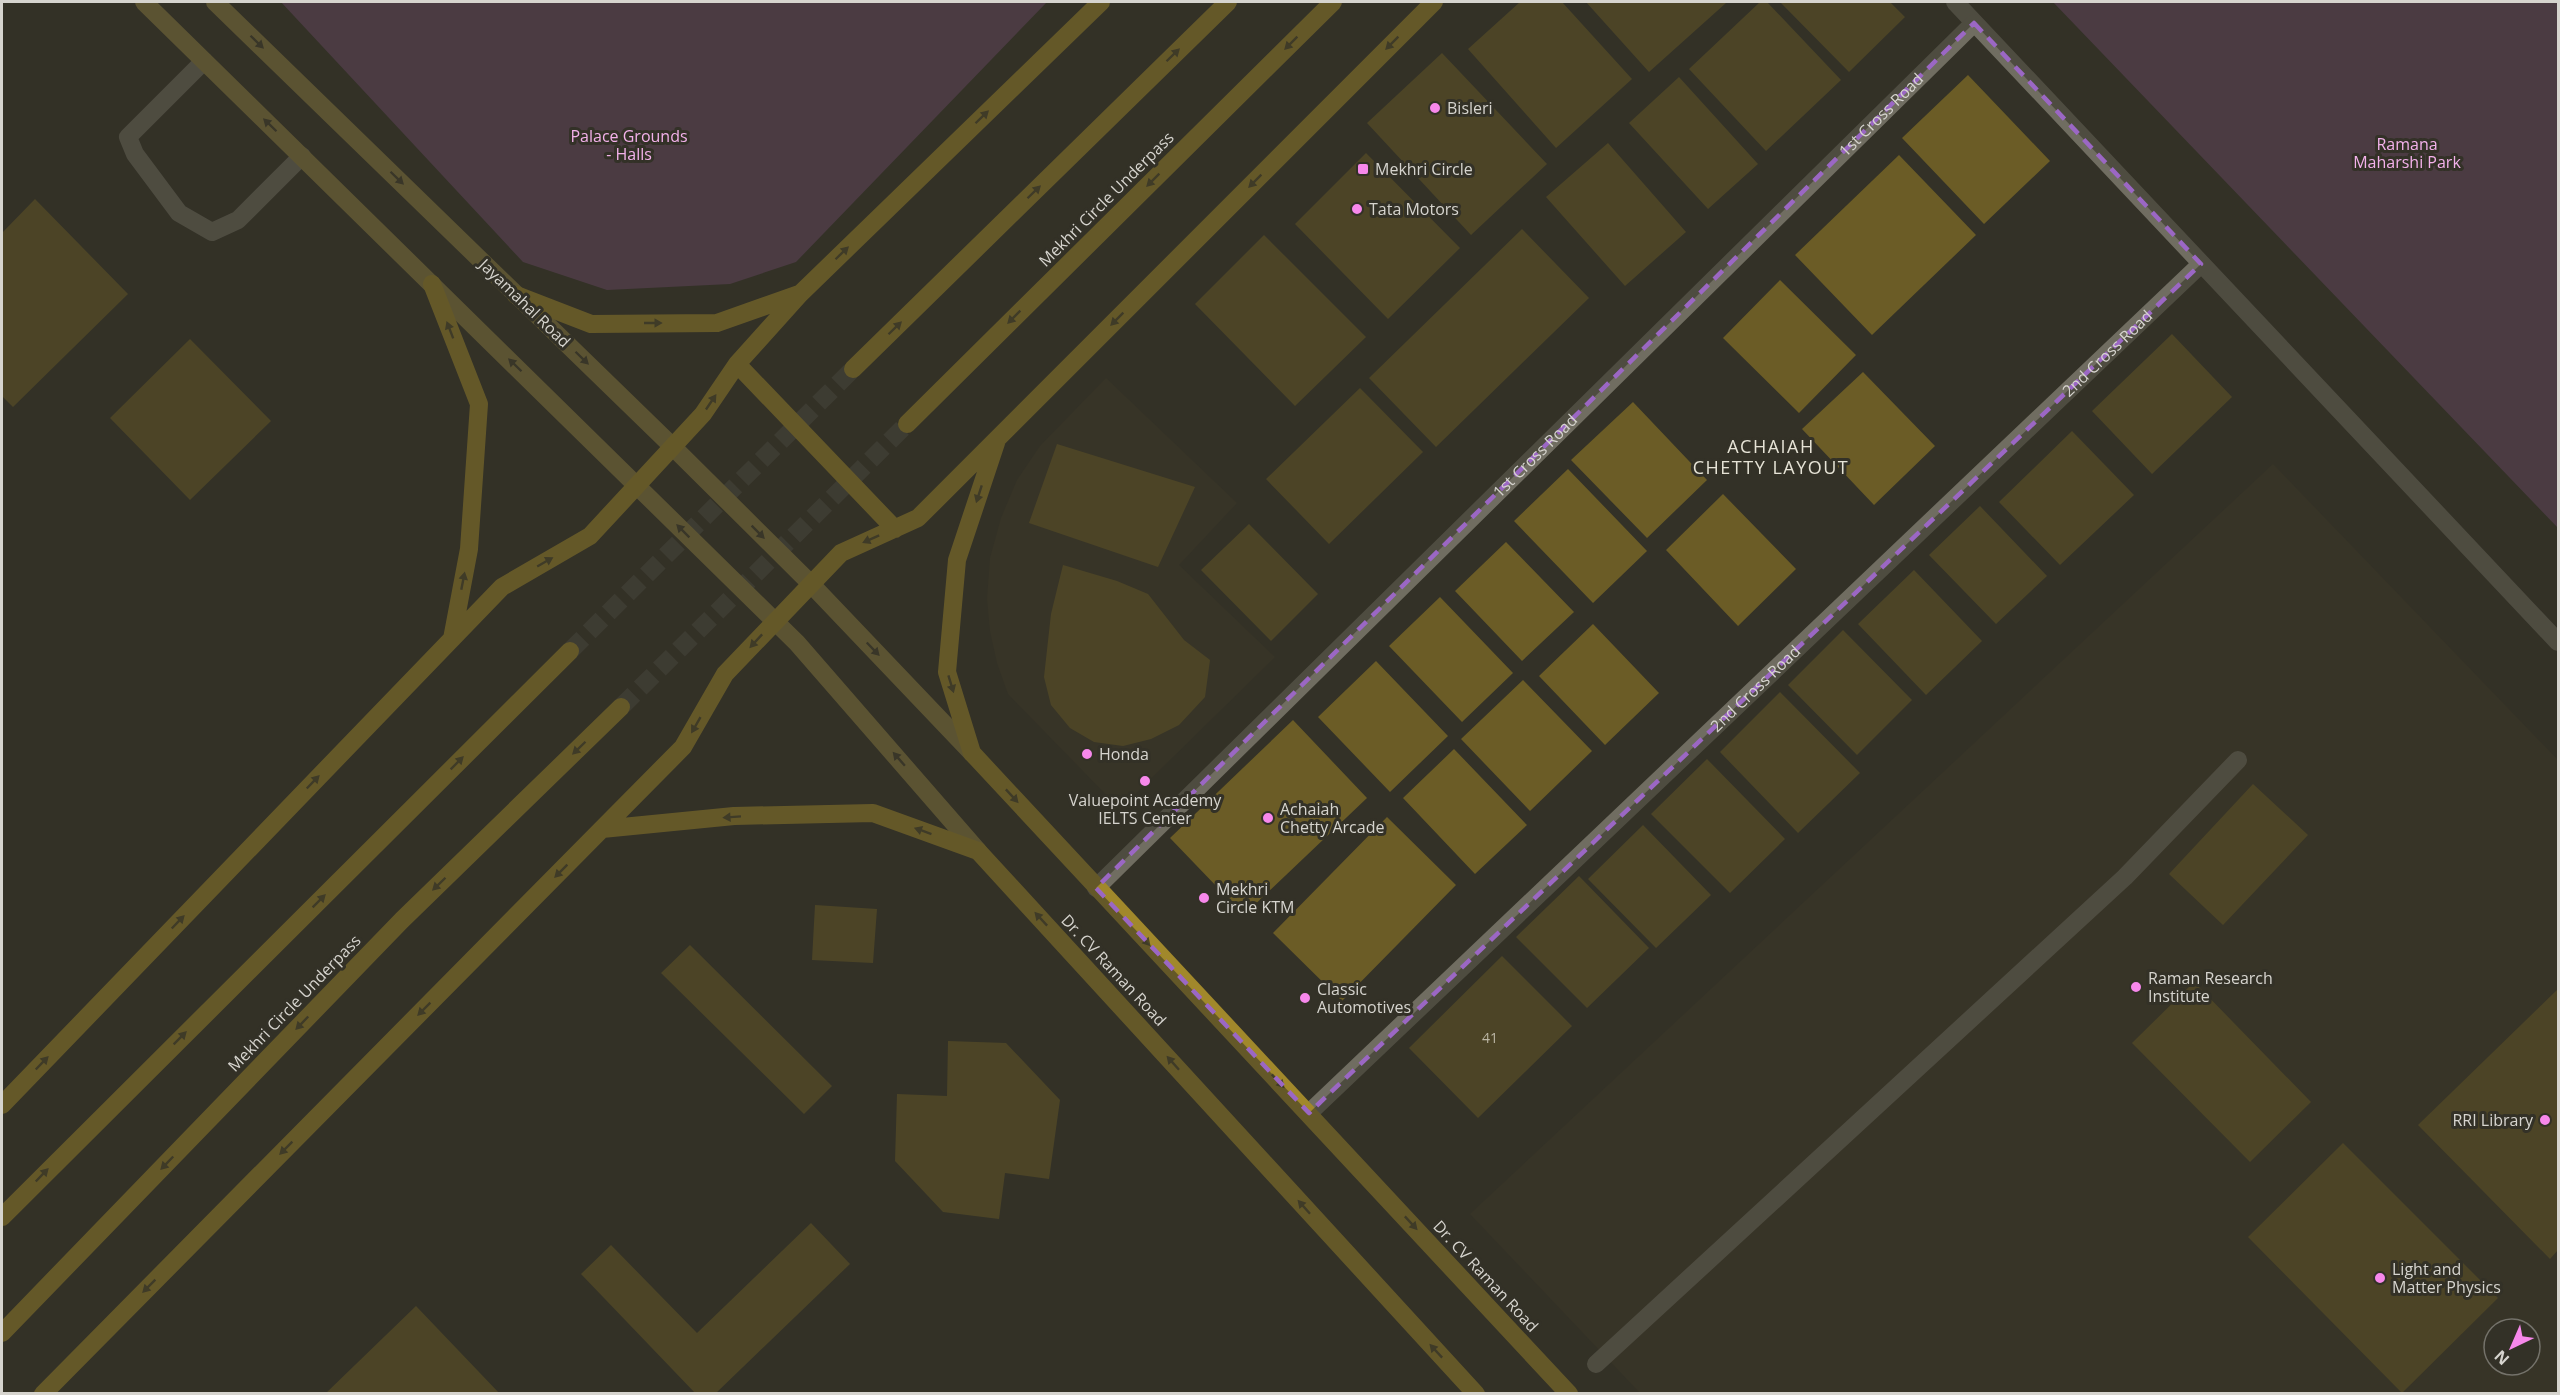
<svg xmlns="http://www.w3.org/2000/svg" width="2560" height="1395" font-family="'Open Sans',sans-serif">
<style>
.built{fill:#3d3828;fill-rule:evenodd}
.green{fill:#694765}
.building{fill:#6b5c26}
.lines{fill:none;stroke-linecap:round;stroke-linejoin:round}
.highway-tunnel{stroke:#4b4940;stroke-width:18;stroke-dasharray:18 9;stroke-linecap:butt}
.lane{stroke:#706d61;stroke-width:18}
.street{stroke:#706d61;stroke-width:18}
.primary{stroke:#8d7d41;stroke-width:18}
.highway{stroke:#a1882b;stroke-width:18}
.oneway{fill:#403c2b}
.oneway2{fill:#4e4728}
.marked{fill:none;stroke:#9b67c4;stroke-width:4.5;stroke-dasharray:12 8;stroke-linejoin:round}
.poi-dot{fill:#f788eb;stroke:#333127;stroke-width:2}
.labels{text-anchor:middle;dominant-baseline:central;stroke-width:6;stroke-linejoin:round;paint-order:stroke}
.number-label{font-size:14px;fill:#bbb6a4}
.poi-label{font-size:16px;fill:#d6d4ce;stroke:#333127;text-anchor:start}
.street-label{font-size:16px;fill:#d6d4ce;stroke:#333127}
.park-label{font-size:16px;fill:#f3b1ea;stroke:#333127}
.neighbourhood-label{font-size:18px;letter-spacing:1.5px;fill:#e6e3d6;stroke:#333127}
</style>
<rect width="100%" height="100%" fill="#333127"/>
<path class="built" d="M1106,378L1237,503L1179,565L1275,657L1120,809L1008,694L997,663L990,631L987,599L990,558L1001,518L1017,480L1040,446Z
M2273,464L2558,760V1393H1640L1470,1214ZM2494,1329H2530V1365H2494Z"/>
<path class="green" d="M281,2H1047L796,262L730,284L607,290L523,262Z
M2053,2H2558V528Z"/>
<path class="building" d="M1520,2H1562L1632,79L1556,148L1468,49Z
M1586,2H1724L1726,3L1649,72Z
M1760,2H1767L1841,80L1766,151L1689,69Z
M1780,2H1890L1905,17L1849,72Z
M1442,53L1547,164L1471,235L1367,123Z
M1968,75L2050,161L1984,224L1902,138Z
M1679,77L1758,164L1708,209L1629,123Z
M1608,143L1686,232L1625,286L1546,197Z
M1366,153L1460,248L1388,319L1295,224Z
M1899,155L1976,235L1872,335L1795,255Z
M35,199L128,294L13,407L2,396V233Z
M1522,229L1589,298L1436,447L1369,378Z
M1264,235L1366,337L1295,406L1195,304Z
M1780,280L1856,355L1799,413L1723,338Z
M2172,334L2232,397L2152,474L2092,411Z
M190,339L271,421L190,500L110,418Z
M1863,372L1935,446L1874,505L1802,429Z
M1360,388L1423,452L1329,544L1266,479Z
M1633,402L1707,480L1647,538L1571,460Z
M2072,431L2134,495L2060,565L1999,502Z
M1057,444L1195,487L1158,567L1029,523Z
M1568,469L1647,551L1593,603L1514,521Z
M1723,494L1796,569L1738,626L1666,550Z
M1980,506L2047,576L1996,624L1929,555Z
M1249,524L1318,594L1271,641L1201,570Z
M1506,542L1574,612L1522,661L1455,591Z
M1063,565L1117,581L1148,594L1184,640L1210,660L1205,697L1179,725L1151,739L1123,746L1094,742L1070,728L1051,705L1044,677L1051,614Z
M1914,570L1982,641L1926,695L1858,624Z
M1440,597L1513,673L1462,722L1389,646Z
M1593,624L1659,693L1605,745L1539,676Z
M1843,630L1912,700L1857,755L1788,685Z
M1376,661L1448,736L1390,792L1318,717Z
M1523,680L1592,751L1530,811L1461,739Z
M1780,692L1860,773L1798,833L1720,752Z
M1293,720L1367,798L1244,915L1170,838Z
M1454,749L1527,825L1475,874L1403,798Z
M1707,759L1785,839L1730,893L1651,814Z
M2253,784L2308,835L2223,925L2169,874Z
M1387,817L1456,885L1342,1001L1273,933Z
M1643,825L1711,895L1656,948L1588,879Z
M1579,876L1649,948L1587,1008L1516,937Z
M815,905L877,909L873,963L812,960Z
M690,945L832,1086L804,1114L661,973Z
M1502,956L1572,1026L1478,1118L1409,1048Z
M2194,982L2311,1102L2250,1162L2132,1043Z
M2558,989V1250L2550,1259L2418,1125Z
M948,1041L1006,1043L1060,1100L1049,1179L1005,1173L999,1219L943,1212L895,1161L897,1094L947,1096Z
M2343,1143L2498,1298L2402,1393L2248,1237Z
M811,1223L850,1264L715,1394H696L581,1274L611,1245L697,1333Z
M416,1306L500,1394H325Z"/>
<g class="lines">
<path class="highway-tunnel" d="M570,651L853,369
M621,707L907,424"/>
<path class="lane" d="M204,61L128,137L135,154L179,213L212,232L238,220L302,156
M1596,1364L2125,877L2238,760"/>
<g class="street">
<path d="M1955,2L2558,642"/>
<path id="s1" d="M1096,888L1974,23"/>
<path id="s2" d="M1309,1113L2201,264"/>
</g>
<path class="primary" d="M144,2L797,643L978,851
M215,2L672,446L810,583L972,753"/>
<path class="highway" d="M432,284L479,404L469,549L452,639
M516,295L591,324L717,323L799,294
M737,364L895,529
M853,369L1228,2
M907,424L1333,2
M996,443L957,560L947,672L972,753L1569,1394
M602,829L734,816L873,813L978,851L1476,1394
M2,1105L502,587L590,536L703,414L737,364L800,294L1101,2
M2,1217L570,651
M2,1333L402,920L621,707
M43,1394L683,747L725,674L841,553L918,518L1434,2"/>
</g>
<defs><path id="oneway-solid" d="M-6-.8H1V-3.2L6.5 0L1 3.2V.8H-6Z" transform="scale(1.5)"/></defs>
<g class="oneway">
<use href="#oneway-solid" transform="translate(257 42) rotate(44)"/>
<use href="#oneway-solid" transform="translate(270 125) rotate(-136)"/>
<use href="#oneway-solid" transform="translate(397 178) rotate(44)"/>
<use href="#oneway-solid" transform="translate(582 358) rotate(44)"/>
<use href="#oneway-solid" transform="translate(515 365) rotate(-136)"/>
<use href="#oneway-solid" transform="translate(683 531) rotate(-135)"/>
<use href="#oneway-solid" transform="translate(758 532) rotate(45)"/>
<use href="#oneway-solid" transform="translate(873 649) rotate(46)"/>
<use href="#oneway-solid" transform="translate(899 759) rotate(-131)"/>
</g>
<g class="oneway2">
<use href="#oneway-solid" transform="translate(1291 43) rotate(135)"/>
<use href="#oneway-solid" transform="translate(1392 43) rotate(135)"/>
<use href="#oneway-solid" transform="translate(1173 55) rotate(-44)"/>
<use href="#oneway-solid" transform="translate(982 117) rotate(-44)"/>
<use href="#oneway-solid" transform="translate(1153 180) rotate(135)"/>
<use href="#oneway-solid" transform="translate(1255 181) rotate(135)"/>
<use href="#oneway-solid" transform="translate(1034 192) rotate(-44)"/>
<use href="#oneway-solid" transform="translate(842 253) rotate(-44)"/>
<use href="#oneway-solid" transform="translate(1014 317) rotate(135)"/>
<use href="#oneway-solid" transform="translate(1117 319) rotate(135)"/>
<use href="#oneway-solid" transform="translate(653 323)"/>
<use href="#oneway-solid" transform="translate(895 328) rotate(-44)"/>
<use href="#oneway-solid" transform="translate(450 330) rotate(-111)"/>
<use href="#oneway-solid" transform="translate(711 402) rotate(-56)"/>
<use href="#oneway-solid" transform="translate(979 494) rotate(108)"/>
<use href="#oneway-solid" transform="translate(871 539) rotate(156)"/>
<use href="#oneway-solid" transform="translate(545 562) rotate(-30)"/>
<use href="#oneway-solid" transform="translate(463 581) rotate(-79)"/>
<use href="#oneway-solid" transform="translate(756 641) rotate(133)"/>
<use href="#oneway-solid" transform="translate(951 684) rotate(73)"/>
<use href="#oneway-solid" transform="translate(696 725) rotate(120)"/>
<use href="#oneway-solid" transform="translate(579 748) rotate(136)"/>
<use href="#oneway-solid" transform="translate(457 763) rotate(-45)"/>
<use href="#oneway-solid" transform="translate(313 782) rotate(-46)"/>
<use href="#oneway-solid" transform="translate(1012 796) rotate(47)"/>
<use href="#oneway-solid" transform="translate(732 817) rotate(176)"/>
<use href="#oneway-solid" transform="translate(923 831) rotate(-160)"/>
<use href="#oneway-solid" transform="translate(561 871) rotate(135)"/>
<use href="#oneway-solid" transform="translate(439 884) rotate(136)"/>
<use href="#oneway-solid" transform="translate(319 901) rotate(-45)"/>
<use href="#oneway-solid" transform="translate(1041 919) rotate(-133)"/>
<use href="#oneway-solid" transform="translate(178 922) rotate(-46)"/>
<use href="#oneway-solid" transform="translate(1144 939) rotate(47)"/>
<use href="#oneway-solid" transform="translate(424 1009) rotate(135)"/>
<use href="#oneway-solid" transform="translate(302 1023) rotate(134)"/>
<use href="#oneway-solid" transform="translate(180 1038) rotate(-45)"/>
<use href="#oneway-solid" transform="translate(42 1063) rotate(-46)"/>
<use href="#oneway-solid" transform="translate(1173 1063) rotate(-132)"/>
<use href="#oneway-solid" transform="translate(1278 1081) rotate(47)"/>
<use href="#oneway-solid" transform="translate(286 1148) rotate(135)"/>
<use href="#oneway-solid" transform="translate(167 1163) rotate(134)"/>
<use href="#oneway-solid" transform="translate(42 1175) rotate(-46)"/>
<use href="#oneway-solid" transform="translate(1304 1207) rotate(-132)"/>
<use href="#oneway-solid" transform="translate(1411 1223) rotate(47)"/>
<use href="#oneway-solid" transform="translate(149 1286) rotate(135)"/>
<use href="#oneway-solid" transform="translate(1436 1351) rotate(-133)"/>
</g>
<path d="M0 0H2560V1395H0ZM1974,23L2201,264L1309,1113L1096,888Z" fill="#333127" fill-opacity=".55" fill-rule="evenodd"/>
<path class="marked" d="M1974,23L2201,264L1309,1113L1096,888Z"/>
<g class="poi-dot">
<circle cx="1435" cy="108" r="6"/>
<rect x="1357" y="163" width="12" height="12" rx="3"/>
<circle cx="1357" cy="209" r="6"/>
<circle cx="1087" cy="754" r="6"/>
<circle cx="1145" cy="781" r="6"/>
<circle cx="1268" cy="818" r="6"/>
<circle cx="1204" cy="898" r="6"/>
<circle cx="2136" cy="987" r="6"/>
<circle cx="1305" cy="998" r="6"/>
<circle cx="2545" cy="1120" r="6"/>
<circle cx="2380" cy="1278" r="6"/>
</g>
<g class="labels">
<g class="number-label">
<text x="1490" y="1037">41</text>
</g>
<g class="poi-label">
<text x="1447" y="108">Bisleri</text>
<text x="1375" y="169">Mekhri Circle</text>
<text x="1369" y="209">Tata Motors</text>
<text x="1099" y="754">Honda</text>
<text x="1145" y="800" text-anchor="middle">Valuepoint Academy<tspan x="1145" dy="18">IELTS Center</tspan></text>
<text x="1280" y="809">Achaiah<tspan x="1280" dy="18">Chetty Arcade</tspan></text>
<text x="1216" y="889">Mekhri<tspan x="1216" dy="18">Circle KTM</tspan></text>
<text x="2148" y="978">Raman Research<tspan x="2148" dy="18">Institute</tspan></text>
<text x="1317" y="989">Classic<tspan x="1317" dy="18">Automotives</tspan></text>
<text x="2533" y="1120" text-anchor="end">RRI Library</text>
<text x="2392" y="1269">Light and<tspan x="2392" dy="18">Matter Physics</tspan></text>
</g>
<g class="street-label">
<text stroke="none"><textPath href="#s1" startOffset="1102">1st Cross Road</textPath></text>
<text transform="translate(1106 199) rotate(-45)">Mekhri Circle Underpass</text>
<text transform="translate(525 303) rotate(44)">Jayamahal Road</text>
<text stroke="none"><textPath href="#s2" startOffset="1102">2nd Cross Road</textPath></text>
<text stroke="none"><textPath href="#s1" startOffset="616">1st Cross Road</textPath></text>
<text stroke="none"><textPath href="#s2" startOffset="616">2nd Cross Road</textPath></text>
<text transform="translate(1114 970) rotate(47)">Dr. CV Raman Road</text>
<text transform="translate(294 1003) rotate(-46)">Mekhri Circle Underpass</text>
<text transform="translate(1486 1276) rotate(47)">Dr. CV Raman Road</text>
</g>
<g class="park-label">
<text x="629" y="136">Palace Grounds<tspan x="629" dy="18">- Halls</tspan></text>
<text x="2407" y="144">Ramana<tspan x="2407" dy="18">Maharshi Park</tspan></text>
</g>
<g class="neighbourhood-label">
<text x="1771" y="446">ACHAIAH<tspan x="1771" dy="21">CHETTY LAYOUT</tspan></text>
</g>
</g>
<rect width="2560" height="1395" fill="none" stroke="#d6d4ce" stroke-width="6"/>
<g transform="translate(2512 1347) rotate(224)"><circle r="28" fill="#333127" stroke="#74726a" stroke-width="1.5"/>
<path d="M0-4.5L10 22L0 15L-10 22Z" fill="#f788eb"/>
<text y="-9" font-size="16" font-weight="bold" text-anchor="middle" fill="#d6d4ce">N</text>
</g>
</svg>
